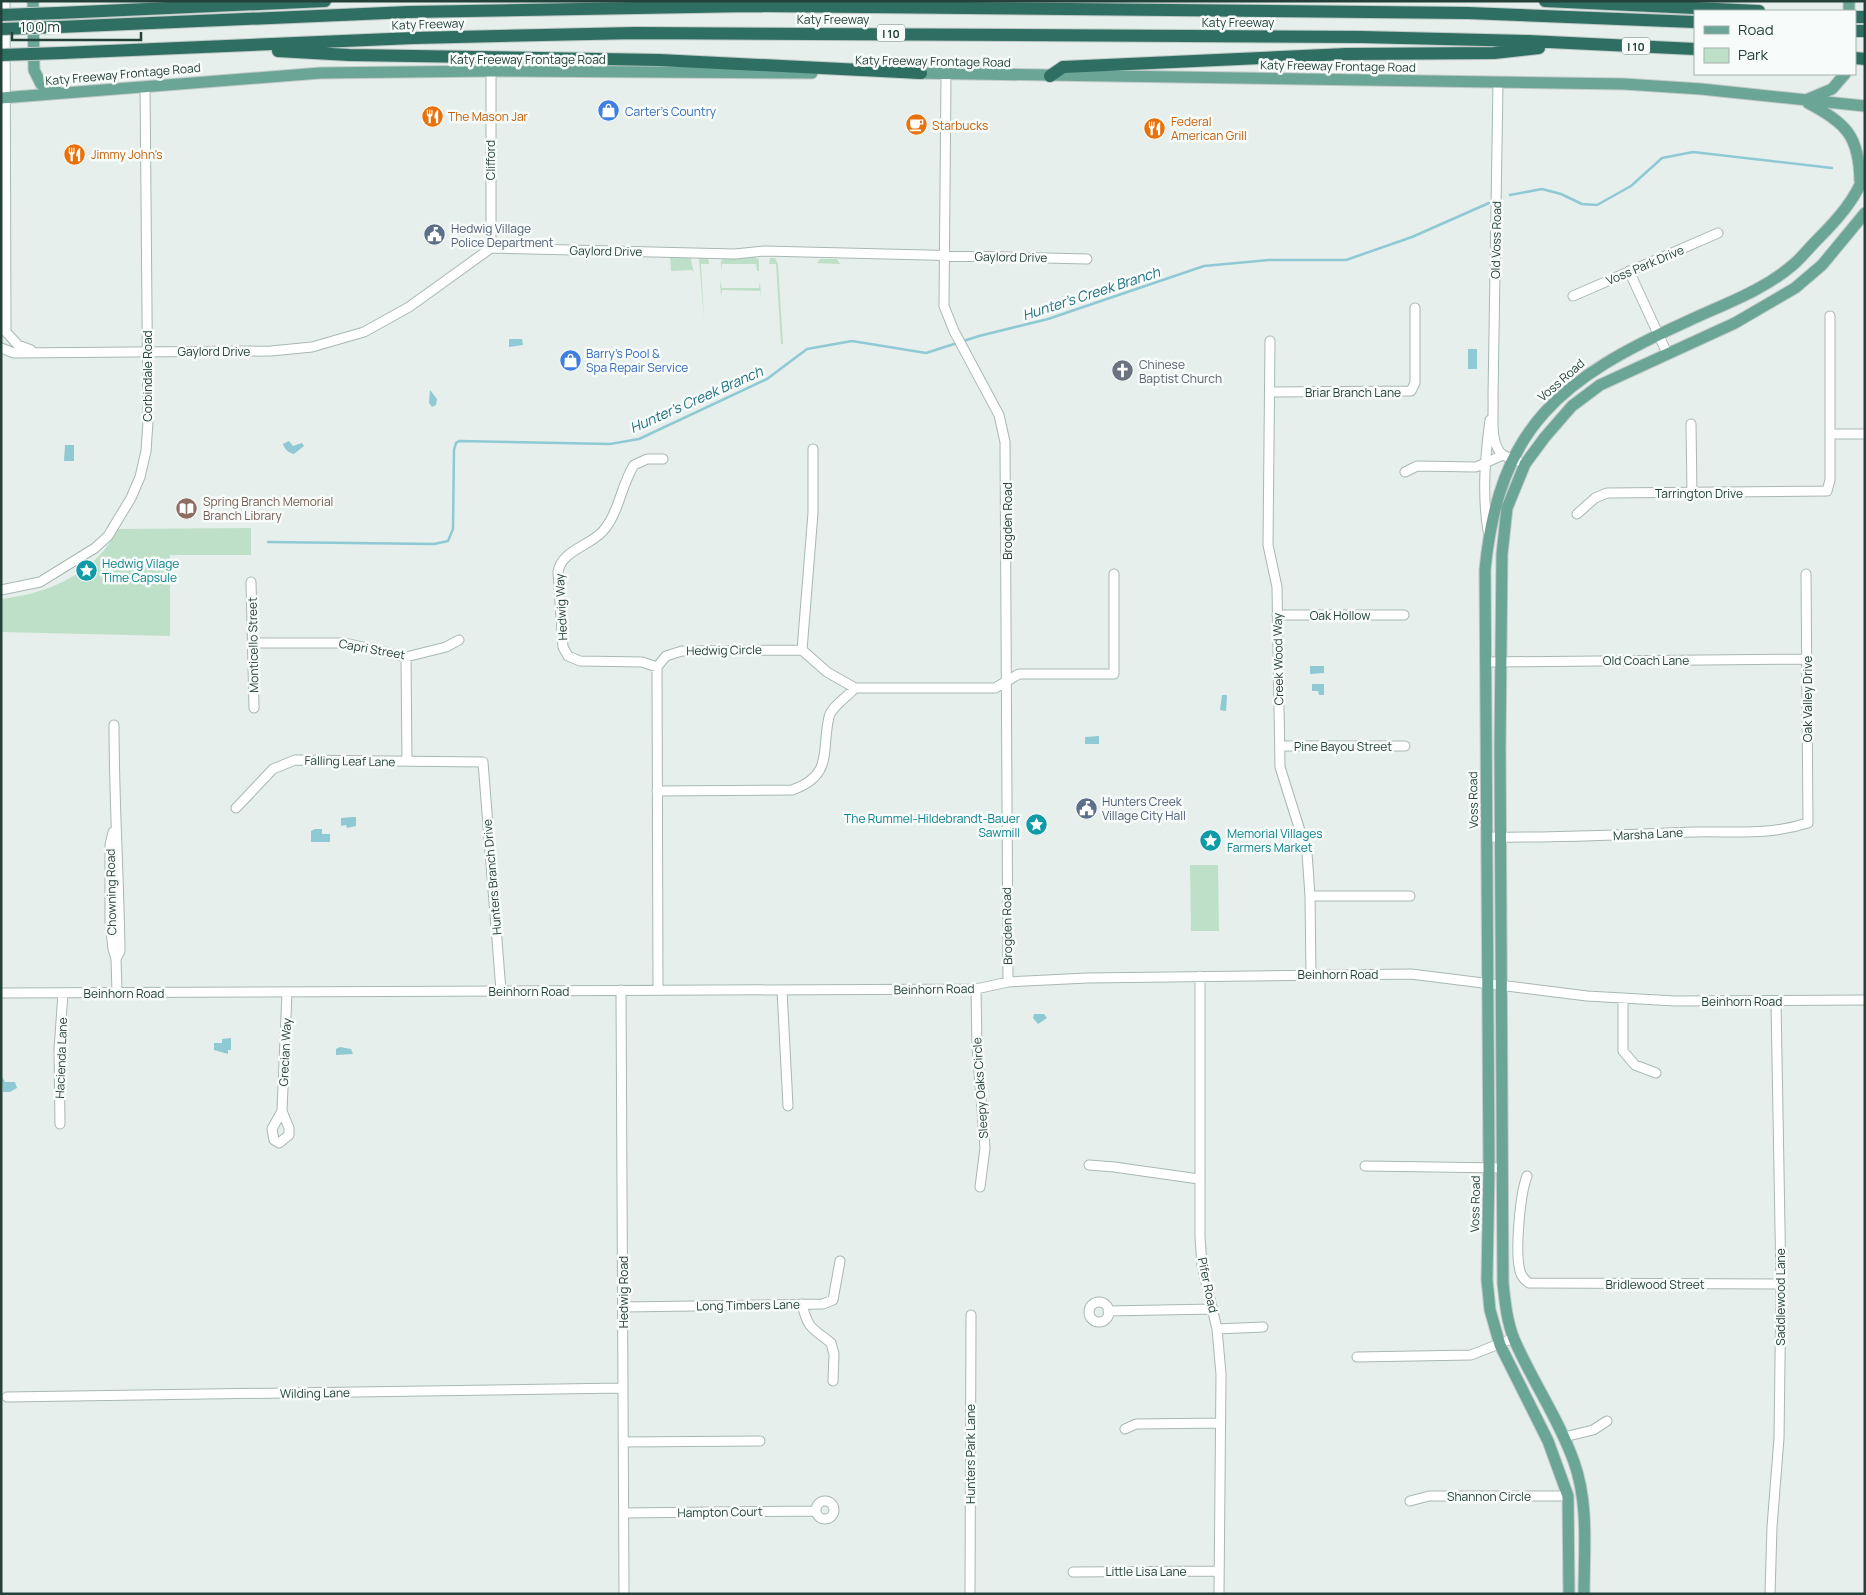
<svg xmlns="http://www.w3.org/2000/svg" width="1866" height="1595" font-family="Manrope,sans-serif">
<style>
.green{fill:#bfe0c8}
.water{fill:#8ec9d4}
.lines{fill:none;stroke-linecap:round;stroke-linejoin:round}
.stream{stroke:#8ec9d4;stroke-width:2.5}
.minor-casing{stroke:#a8b8b2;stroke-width:11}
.major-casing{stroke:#c2cac8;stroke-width:13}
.highway-casing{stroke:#c2cac8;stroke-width:14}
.minor{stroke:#fff;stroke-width:9}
.major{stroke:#6aa596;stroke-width:11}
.highway{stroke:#2f6f62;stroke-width:12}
.highway-bridge-casing{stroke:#c2cac8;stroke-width:14;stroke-linecap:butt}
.highway-bridge{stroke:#2f6f62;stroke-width:12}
.labels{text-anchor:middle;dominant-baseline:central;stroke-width:5;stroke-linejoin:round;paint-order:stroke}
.shield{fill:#f7fbf9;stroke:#637a73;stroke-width:1}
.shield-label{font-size:11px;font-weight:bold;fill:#24423a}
.street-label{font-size:12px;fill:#24423a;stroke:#f7fbf9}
.shop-label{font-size:12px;fill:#366cbe;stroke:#f7fbf9;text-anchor:start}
.food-label{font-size:12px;fill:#c56008;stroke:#f7fbf9;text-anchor:start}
.service-label{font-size:12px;fill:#4e5e75;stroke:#f7fbf9;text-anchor:start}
.worship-label{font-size:12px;fill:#5b616d;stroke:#f7fbf9;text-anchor:start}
.education-label{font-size:12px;fill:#785e54;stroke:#f7fbf9;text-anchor:start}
.culture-label{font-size:12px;fill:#0d838f;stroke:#f7fbf9;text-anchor:start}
.water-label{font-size:14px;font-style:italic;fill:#1c6f80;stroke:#f7fbf9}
</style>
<rect width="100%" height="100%" fill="#e6efeb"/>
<path class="green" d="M670,255L690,256L694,273L692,270L671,271Z
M700,256H708L709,264H701L704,319L699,260Z
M724,256L755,257L759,260V271H757L756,264H722L721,271V261Z
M770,258H775L778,264L783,344H781L776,264H769Z
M820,259H837L840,264L817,263Z
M720,281L722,288H759L760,282L761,297L760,291L722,290L721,297Z
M251,528V555H170V636L1,632V599C36,595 71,583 97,558C106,550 112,538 118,529Z
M1190,865H1218L1219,931H1191Z"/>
<path class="water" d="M509,339H522L523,345L509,347Z
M1468,349H1477V369H1468Z
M430,390L437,399L436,405L432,407L429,403Z
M289,441L293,446L302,443L304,446L294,454C289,453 284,449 283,444Z
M65,445H74V461H64Z
M1310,666H1324V673L1310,674Z
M1312,684H1324V695H1319L1318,691H1312Z
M1222,695H1227L1226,711L1220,710Z
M1099,736V744H1085V737Z
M353,817H356V826L347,828L346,825L341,826V818Z
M315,829H322V834H330V842H311V831Z
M1034,1014H1044L1047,1018L1038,1024L1033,1018Z
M231,1038V1050H228V1054L214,1050V1043H222V1039Z
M340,1047L351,1049L353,1054L336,1055V1049Z
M2,1077L5,1082H15L17,1088L10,1092H3Z"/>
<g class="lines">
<path class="stream" d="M1510,195L1542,189L1561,194L1582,204L1597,205L1631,186L1662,158L1693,152L1832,168
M268,542L434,544L448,541L453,529L454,450L456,443L459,441L610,444L639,439L767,379L807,349L852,341L926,353L979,336L1048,319L1204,266L1269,260H1346L1412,237L1489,203"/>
<defs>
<path id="minor" d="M5,1L6,332
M946,74L944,306L954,331L999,415L1005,442L1008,982
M1498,83L1493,397C1494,413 1489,445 1503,455C1508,458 1514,459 1518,461
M491,248V71
M1629,271L1667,353
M1573,296L1718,233
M6,332L18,345L31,350
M1270,341L1268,545L1277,587L1280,767L1307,853L1310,896L1311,974
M1,348L14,353L271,351L312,347L364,332L409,307L491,248L735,254L764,251L1087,259
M1271,392L1411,391L1415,383V308
M1691,424L1692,493
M1830,434H1865
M1405,472L1417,466L1476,467L1503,455
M1577,514L1595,498L1607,493L1827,491L1830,480V316
M1488,531C1482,494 1485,457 1490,420
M251,582L254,708
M1,590L40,582L95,548L108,536L131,498L140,477L146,451L148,422L145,86
M1277,615H1404
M253,643H345L406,657L446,647L459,640
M802,650L813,513V449
M406,657L407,761
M1486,662L1806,659
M657,667L642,662L580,661L568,656L563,647L558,572C561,551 589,546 602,532C619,514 621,485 634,465L647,459H663
M114,725C114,801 119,876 120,951L116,959
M1280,746H1405
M657,791L792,790C834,775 821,751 829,717C831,707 848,696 855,688H995L1019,674H1114V574
M236,808L273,769L295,760L483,762L501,991
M113,832L110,845V922L113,949L116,959L117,992
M1487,837C1556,838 1625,835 1694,832C1736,831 1765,836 1808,823L1806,574
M1310,896H1410
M1200,976V1237L1202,1265L1217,1329L1221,1374L1219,1594
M976,989L977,1046L985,1148L980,1187
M621,990L624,1594
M658,990L657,667L666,656L682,651L802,650L827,672L855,688
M782,990L788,1106
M1,993L976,989L1008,982L1087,978L1411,974L1587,996L1675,1001L1865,1000
M1623,998V1051L1635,1065L1656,1073
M282,1111L289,1128V1135L279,1143L274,1140L272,1129L282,1111L287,992
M60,1124L59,1050L63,993
M1089,1165L1114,1167L1199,1179
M1365,1166L1503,1168
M1527,1176C1520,1194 1514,1257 1521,1274C1523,1278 1526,1281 1529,1283L1781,1284
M1089 1312a10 10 0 1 1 20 0a10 10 0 1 1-20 0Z
M802,1304C808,1330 813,1328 831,1343L834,1354L833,1381
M623,1307L823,1304L833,1300L840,1261
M1108,1311L1213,1309
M1217,1329L1263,1327
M1357,1357L1471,1355L1514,1338
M7,1397L623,1388
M1125,1429L1136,1424L1220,1423
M1564,1437L1593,1430L1607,1421
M623,1442L760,1441
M816 1510a9 9 0 1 1 18 0a9 9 0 1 1-18 0Z
M1410,1501L1429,1496H1568
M624,1513L815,1511
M1073,1572L1219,1571
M970,1594L971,1315
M1770,1594L1772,1527L1779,1438L1781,1284L1776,1001"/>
<path id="major" d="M33,1L34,70L41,84L58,92
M1849,11V1
M913,73L1624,84L1701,89L1865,106
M1,98L320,73L491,71L812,73
M1806,100L1832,89L1845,74
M1808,103C1847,124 1859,136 1860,181
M1569,1594L1568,1496L1548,1441L1500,1345L1490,1310L1487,1280L1489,1168L1485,570C1499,425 1562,378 1688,321C1724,304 1763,291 1794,264C1802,257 1809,248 1817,240C1837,220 1856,199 1865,173
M1584,1594C1584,1550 1589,1504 1574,1462C1559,1419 1532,1381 1514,1339C1507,1322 1505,1302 1503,1283L1500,747L1502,554L1507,508L1525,464L1545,437L1572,406L1600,385L1735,323L1795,288L1822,265L1865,213"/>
<path id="highway" d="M1545,1L1759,11
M58,13L325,1
M1855,17H1865
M59,27L409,12L750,6L1468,13L1695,22
M1855,31H1865
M278,51L349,55L659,60L921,73
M61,53L414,38L635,33L1361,37L1528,41L1695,49
M1855,58L1865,59
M1050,76L1063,67L1346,54L1494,53L1539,48"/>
</defs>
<use href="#minor" class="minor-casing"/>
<use href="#major" class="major-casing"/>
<use href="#highway" class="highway-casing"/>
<use href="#minor" class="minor"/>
<use href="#major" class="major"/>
<use href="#highway" class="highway"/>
<defs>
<path id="highway-bridge" d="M1,15L58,13
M1,29L59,27
M1,55L61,53"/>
</defs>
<use href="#highway-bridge" class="highway-bridge-casing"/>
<use href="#highway-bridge" class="highway-bridge"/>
</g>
<defs>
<symbol id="shop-disc" viewBox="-11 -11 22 22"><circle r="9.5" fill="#3f7fe0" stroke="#f7fbf9"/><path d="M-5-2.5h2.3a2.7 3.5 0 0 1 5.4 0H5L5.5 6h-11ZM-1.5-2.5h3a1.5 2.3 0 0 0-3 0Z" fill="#fff"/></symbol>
<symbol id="restaurant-disc" viewBox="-11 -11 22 22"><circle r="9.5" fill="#e8710a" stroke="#f7fbf9"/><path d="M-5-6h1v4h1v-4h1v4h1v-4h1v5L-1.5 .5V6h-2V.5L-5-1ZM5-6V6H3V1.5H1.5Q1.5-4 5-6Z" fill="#fff"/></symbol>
<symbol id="cafe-disc" viewBox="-11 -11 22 22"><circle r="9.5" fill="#e8710a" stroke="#f7fbf9"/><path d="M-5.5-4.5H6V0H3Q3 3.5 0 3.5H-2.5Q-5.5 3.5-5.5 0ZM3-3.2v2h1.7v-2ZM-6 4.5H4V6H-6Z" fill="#fff"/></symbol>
<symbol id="civic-disc" viewBox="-11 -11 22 22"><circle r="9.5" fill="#5c6f8a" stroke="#f7fbf9"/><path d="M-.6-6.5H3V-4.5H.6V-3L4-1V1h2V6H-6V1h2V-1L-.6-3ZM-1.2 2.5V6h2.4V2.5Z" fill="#fff"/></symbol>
<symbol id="church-disc" viewBox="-11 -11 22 22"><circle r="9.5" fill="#6b7280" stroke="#f7fbf9"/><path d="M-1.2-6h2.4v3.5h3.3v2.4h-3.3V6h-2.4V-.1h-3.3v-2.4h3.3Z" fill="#fff"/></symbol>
<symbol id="library-disc" viewBox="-11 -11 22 22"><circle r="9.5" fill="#8d6e63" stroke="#f7fbf9"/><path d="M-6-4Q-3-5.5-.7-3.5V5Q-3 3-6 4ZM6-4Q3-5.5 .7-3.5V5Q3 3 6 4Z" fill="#fff"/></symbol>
<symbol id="sight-disc" viewBox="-11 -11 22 22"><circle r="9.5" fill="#0f9aa8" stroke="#f7fbf9"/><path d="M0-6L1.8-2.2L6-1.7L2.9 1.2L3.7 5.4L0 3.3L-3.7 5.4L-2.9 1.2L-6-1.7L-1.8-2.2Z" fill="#fff"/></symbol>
</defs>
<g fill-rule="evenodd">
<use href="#shop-disc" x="596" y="98" width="25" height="25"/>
<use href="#restaurant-disc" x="420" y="104" width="25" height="25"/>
<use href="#cafe-disc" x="904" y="112" width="25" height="25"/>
<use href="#restaurant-disc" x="1142" y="116" width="25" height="25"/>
<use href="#restaurant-disc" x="62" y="142" width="25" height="25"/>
<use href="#civic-disc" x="422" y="222" width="25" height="25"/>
<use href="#shop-disc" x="558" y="348" width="25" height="25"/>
<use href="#church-disc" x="1110" y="358" width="25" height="25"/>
<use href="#library-disc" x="174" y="496" width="25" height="25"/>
<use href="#sight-disc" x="74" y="558" width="25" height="25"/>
<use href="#civic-disc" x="1074" y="796" width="25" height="25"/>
<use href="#sight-disc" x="1024" y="812" width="25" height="25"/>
<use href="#sight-disc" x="1198" y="828" width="25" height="25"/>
</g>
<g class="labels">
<g class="shield">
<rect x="877" y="24.5" width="28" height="17" rx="4"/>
<rect x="1622" y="37.5" width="28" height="17" rx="4"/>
</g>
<g class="shield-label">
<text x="891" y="33">I 10</text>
<text x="1636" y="46">I 10</text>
</g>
<g class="street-label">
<text x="833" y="19">Katy Freeway</text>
<text x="1238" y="22">Katy Freeway</text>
<text transform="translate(428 24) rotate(-2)">Katy Freeway</text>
<text x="528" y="59">Katy Freeway Frontage Road</text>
<text transform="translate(933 61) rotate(1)">Katy Freeway Frontage Road</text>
<text transform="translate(1338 66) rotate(1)">Katy Freeway Frontage Road</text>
<text transform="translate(123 74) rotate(-5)">Katy Freeway Frontage Road</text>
<text transform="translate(490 160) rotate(-90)">Clifford</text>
<text transform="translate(1496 240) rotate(-89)">Old Voss Road</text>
<text transform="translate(606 251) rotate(1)">Gaylord Drive</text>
<text transform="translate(1011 257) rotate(1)">Gaylord Drive</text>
<text transform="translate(1645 265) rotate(-23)">Voss Park Drive</text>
<text x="214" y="351">Gaylord Drive</text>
<text transform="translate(147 376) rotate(-90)">Corbindale Road</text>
<text transform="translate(1561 380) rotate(-41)">Voss Road</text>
<text x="1353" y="392">Briar Branch Lane</text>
<text x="1699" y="493">Tarrington Drive</text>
<text transform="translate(1007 521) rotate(-90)">Brogden Road</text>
<text transform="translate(561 607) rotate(-93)">Hedwig Way</text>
<text x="1340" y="615">Oak Hollow</text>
<text transform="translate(253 645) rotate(-91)">Monticello Street</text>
<text transform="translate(372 649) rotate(10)">Capri Street</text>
<text transform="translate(724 650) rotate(-1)">Hedwig Circle</text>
<text transform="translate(1278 659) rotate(-91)">Creek Wood Way</text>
<text x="1646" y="660">Old Coach Lane</text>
<text transform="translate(1807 699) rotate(-90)">Oak Valley Drive</text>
<text x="1343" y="746">Pine Bayou Street</text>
<text transform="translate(350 761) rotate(1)">Falling Leaf Lane</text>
<text transform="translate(1473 800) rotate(-91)">Voss Road</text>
<text transform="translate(1648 834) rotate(-3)">Marsha Lane</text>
<text transform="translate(492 877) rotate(-95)">Hunters Branch Drive</text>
<text transform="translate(111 892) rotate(-91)">Chowning Road</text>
<text transform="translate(1007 926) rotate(-91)">Brogden Road</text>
<text x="1338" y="974">Beinhorn Road</text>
<text transform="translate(934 989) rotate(-1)">Beinhorn Road</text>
<text x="529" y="991">Beinhorn Road</text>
<text x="124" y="993">Beinhorn Road</text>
<text x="1742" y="1001">Beinhorn Road</text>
<text transform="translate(285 1052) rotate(-87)">Grecian Way</text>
<text transform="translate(61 1058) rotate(-88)">Hacienda Lane</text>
<text transform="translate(980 1088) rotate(-94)">Sleepy Oaks Circle</text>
<text transform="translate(1475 1204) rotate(-89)">Voss Road</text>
<text x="1655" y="1284">Bridlewood Street</text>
<text transform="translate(1208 1285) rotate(78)">Pifer Road</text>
<text transform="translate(623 1292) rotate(-90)">Hedwig Road</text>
<text transform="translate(1780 1297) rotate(-90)">Saddlewood Lane</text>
<text transform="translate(748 1305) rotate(-1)">Long Timbers Lane</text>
<text transform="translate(315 1393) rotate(-1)">Wilding Lane</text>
<text transform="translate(970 1454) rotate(-90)">Hunters Park Lane</text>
<text x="1489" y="1496">Shannon Circle</text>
<text transform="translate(720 1512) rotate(-1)">Hampton Court</text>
<text x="1146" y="1571">Little Lisa Lane</text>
</g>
<g class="shop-label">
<text x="625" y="111">Carter's Country</text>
<text x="586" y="353">Barry's Pool &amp;<tspan x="586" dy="14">Spa Repair Service</tspan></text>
</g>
<g class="food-label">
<text x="448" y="116">The Mason Jar</text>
<text x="1171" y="121">Federal<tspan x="1171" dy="14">American Grill</tspan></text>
<text x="932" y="125">Starbucks</text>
<text x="91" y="154">Jimmy John's</text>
</g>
<g class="service-label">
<text x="451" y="228">Hedwig Village<tspan x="451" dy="14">Police Department</tspan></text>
<text x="1102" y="801">Hunters Creek<tspan x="1102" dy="14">Village City Hall</tspan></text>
</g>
<g class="worship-label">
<text x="1139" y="364">Chinese<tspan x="1139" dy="14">Baptist Church</tspan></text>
</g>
<g class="education-label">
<text x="203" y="501">Spring Branch Memorial<tspan x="203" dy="14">Branch Library</tspan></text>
</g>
<g class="culture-label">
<text x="102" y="563">Hedwig Vilage<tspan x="102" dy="14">Time Capsule</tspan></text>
<text x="1020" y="818" text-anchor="end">The Rummel-Hildebrandt-Bauer<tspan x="1020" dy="14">Sawmill</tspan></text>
<text x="1227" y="833">Memorial Villages<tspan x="1227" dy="14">Farmers Market</tspan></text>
</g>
<g class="water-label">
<text transform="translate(1091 293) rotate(-18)">Hunter's Creek Branch</text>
<text transform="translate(696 399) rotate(-24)">Hunter's Creek Branch</text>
</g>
</g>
<rect width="1866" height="1595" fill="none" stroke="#24423a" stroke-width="5"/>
<rect x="1694" y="10" width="162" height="65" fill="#f7fbf9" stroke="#a3b1ad"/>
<rect x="1704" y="26" width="25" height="8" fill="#6aa596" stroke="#a3b1ad"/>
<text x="1738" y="35" font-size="15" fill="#24423a">Road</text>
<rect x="1704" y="48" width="25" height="15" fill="#bfe0c8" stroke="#a3b1ad"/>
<text x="1738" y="60" font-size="15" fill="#24423a">Park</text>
<path d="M12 32v8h129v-8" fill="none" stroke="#24423a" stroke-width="2.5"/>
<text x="20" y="32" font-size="15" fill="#24423a" stroke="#f7fbf9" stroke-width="4" paint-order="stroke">100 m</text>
</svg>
